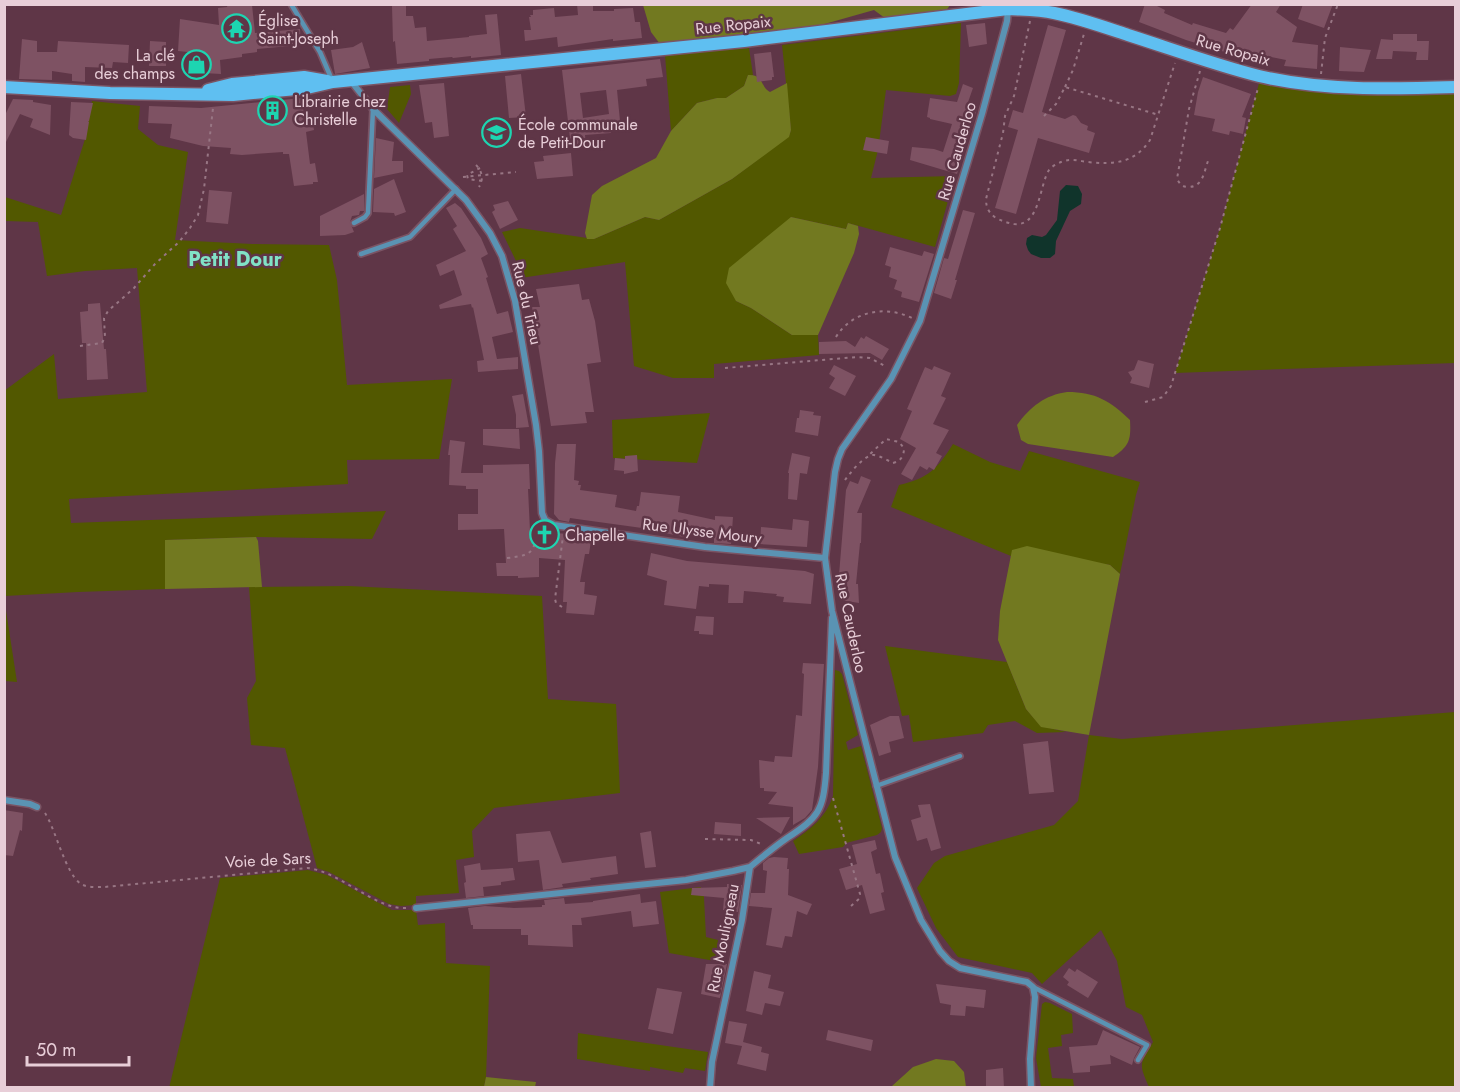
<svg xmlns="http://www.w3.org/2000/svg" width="1460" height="1092" font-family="Jost,sans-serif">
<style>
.green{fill:#525800}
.forest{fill:#727920}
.water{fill:#10342b}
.building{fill:#7e5263;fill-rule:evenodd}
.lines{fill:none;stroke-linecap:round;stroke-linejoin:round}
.lane-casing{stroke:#7a5464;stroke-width:8}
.street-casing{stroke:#7a5464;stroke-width:9}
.secondary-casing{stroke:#7a5464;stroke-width:15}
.path{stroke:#987684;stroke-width:2;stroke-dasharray:3 4.5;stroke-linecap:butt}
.lane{stroke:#5a93b3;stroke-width:4.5}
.street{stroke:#5a93b3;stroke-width:6}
.secondary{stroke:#5fbff1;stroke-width:12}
.labels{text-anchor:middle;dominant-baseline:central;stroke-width:5;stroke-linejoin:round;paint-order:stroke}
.poi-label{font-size:16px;fill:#e8ced8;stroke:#5f3647;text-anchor:start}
.street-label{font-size:16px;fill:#e8ced8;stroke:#5f3647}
.quarter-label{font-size:20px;font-weight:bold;fill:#81e2c7;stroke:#5f3647}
</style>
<rect width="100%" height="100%" fill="#5f3647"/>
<path class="green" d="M961,23L959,83L956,94L950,96L886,90L878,150L871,178L955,176L935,247L848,223L846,229L791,217L736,301L751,308L792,335H818L819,355L714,364V378H673L634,366L625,262L521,278L517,263L502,232L520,228L594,239L645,217L659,220L732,179L789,136L791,130L782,45Z
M749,48L753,75H748L744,86L726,98H717L697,103L671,131L665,55Z
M1261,76L1283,80L1455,87V363L1175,373L1220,228Z
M410,85L411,94L399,123L387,109L390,87Z
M92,101L140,106L138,129L158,145L188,152L175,240L252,244L329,245L337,280L347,385L452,379L439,459L347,460L348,484L69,499L71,523L386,511L372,539L256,537L165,540V589L78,592L5,596L4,391L54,354L58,399L147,392L137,268L85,271L47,276L38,222L5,221V197L61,215L85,139Z
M710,413L697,463L613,458L612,420Z
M953,444L990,462L1020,471L1029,451L1140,482L1136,495L1120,574L1110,565L1013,550L1011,556L891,507L899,485C929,478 937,469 953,444Z
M349,586L542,596L548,699L616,704L620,793L494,808L472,831L474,857L456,860L459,893L416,896V905L401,906L389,904L329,872L317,868L285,748L251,745L247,698L256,681L249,587Z
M5,604L17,682L5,681Z
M885,646L1007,662L1026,709L1041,726L1066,732L1037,733L1015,721L988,725L983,733L913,742L909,715L902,716Z
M835,670L839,671L842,674L858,735L846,742L848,750L861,746L882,828L881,832L877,835L846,843L843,847L799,854L793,841C811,829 826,817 833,796Z
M1455,712V1087H1149C1138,1062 1140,1065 1153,1042L1142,1015L1126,1007L1117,961L1101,930L1042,984L1032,973L958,957L936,928L917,888L934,863L945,856L1054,825L1078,801L1089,735L1122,739Z
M308,870L327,875L392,910H416L418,925L445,923L446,963L490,966L486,1077L484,1087L169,1088L220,878Z
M701,887V896H704V898L706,937L718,940L715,961L669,953L660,892Z
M1045,1002L1050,1003L1072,1014L1073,1033L1061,1035L1062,1046L1048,1048L1052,1078L1073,1079L1074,1087H1041L1036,1058L1042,1004Z
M578,1033L708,1052L705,1071L685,1068L683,1073L650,1067V1071L577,1059Z"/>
<path class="forest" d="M643,5H950L942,17L893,24L874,10L821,25L759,33L744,41L663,48L651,32Z
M748,75C764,74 760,87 770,92L787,83L791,130L789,137L732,179L659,220L645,217L594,239H587L585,233L592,195L602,186L656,158L671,131L697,103L717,98H726L744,86Z
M791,217L846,229L848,223L858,226L859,234L854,253L818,335H792L751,308L736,301L726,283L729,268Z
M1067,392C1096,392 1110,401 1130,420C1131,439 1130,446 1113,457L1028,444L1021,440L1017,425C1030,407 1045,395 1067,392Z
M256,537L258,541L262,587L165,589V540Z
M1027,546L1110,565L1120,574L1089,735L1041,727L1026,709L998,640L1000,611L1012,550Z
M936,1059L954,1061L964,1072L966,1087H889L892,1086L913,1067Z
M486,1077L536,1082L535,1087H484Z"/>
<path class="water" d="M1066,185L1078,186L1082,194L1081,204L1070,211L1056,241L1055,254L1050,258H1041L1031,254L1028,250L1026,244L1027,238L1032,235L1042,237L1046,235L1057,220L1060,191Z"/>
<path class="building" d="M228,4L252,5L255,33L300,29L301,45L257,49V52L242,54V57L220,60L221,74L186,72L188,52L178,51L180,19L219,25L218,8L227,7Z
M577,4H593V11H614V9L633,8L635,22H640L642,38L613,41V39L558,47L557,37L525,41L524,30H531L529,17H531L530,15H533V10L554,8L555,17L578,15Z
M1145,4H1153L1165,10L1164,13L1192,25L1193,23L1226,33L1230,28L1233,30L1252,4H1281L1276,12L1297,27L1292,42L1318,45L1317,69L1284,66L1286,60L1242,51L1241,57L1186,40L1139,22Z
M1303,4H1333L1324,28L1298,19Z
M406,5V16H413L415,28L426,27L427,41L469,37V36L487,34L485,15L497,14L501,55L471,58V56L453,58L452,57L429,59V61L397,64L395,41L393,42L392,6Z
M985,23L987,44L969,47L966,25Z
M1048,25L1066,30L1042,112L1065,119L1073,115L1076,116L1081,123L1088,126L1087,130L1095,133L1089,153L1038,138L1016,214L995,208L1018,130L1008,127L1013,110L1023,113Z
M1393,34H1417V41H1429L1428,60H1416L1417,52L1393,51L1392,59H1376L1381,39L1393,40Z
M22,39L37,41V52H57L58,41L129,45L128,63L113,62L112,68L85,67V82L72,81V74L52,71V80L19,79Z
M150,41L166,42V66H149Z
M362,42L370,68L335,74L331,50L353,47Z
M1340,47L1371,50L1364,72L1339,71Z
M771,52L774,77H772V80L757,82L754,54Z
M660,59L663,77L646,79L647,86L617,90L620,121L615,122L616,127L611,128V133L585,135L586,145L571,147L562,70ZM606,90L609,114L583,118L580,93Z
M521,74L526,117L509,118L505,76Z
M1203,77L1251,94L1242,117L1246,118L1243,134L1230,131L1229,135L1212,131L1215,119L1194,115L1198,92Z
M444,83L449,136L434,138L432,122L425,123L419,85Z
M963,84L973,88L967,105L977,108L972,126L961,152L964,153L957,174L910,160L912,147L934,149L943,152L952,124L930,119V118L927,117L930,98L957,102Z
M302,98L304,116L310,115V118H312L314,130L306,132L310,164L315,163L318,182H313V184L294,186L289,154H283V152L242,155L230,154L231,148L203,146L170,138L172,124L148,123L149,106L201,108Z
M13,99L33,100V102L51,105L50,135L30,127L33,119L20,114L4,146V117Z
M71,102L93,103L89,121H88L89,122L86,140L73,138L69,135Z
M866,137L889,141L887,154L863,150Z
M376,138L394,142L392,161H403V172L374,178Z
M571,153L573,176L537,179L534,162L544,161L543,156Z
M394,179L406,212L395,216L394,213L373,212L374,189Z
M209,190L232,192L228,224L206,222Z
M364,194V211H360L359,215L352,216L350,222L354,232L345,235L320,236V216Z
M508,201L518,220L500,229L492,212L495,210L493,205Z
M455,203L461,208L481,238L488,254L481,258L488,277L486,278L497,314L508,311L513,332L492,337L497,359L518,357V369L478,372L477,361L484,360L473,307L472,308L471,304L440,309L439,305L462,295L454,270L440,276L436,265L466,251L453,229L457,226L446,208Z
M963,210L975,213L955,280H957L951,299L934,293L944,258L948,259Z
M890,247L922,256L924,251L934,254L919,302L901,297L902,292L894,289L897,280L889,277L891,267L885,265Z
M579,284L582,300L589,299L595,321L601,362L587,364L594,412H585L587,423L551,426L532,307H540L536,289Z
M100,303L104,349H106L108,379L87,380L86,343H82L80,312L88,311V304Z
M866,336L889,349L882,360L870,353L819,354V342L846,341L855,347L861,337L864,339Z
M1138,360L1154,364L1149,388L1130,383L1132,378L1128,372L1134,370Z
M834,365L856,376L845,396L829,388L835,378L829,374Z
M934,366L951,373L941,396L946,398L933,424L949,430L936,453L942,456L934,470L929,467L927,470L920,466L912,480L901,474L916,448L900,439L912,411L907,409L925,367L932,370Z
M523,394L529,427L516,428V415L512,396Z
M800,410L814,412L813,415L821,416L818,436L795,432L797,418H799Z
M483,429H519L520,449L483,445Z
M450,440L465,442L461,473H483V465L529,464L530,489H528L530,531L568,534L567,538L591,541L589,554H585L580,582H585L584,594L597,596L594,615L566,613L567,602H563L565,560L539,558V577L518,578V576H497L496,563H506L504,529L458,530V514H478V489H466V486L449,485L450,455H448Z
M557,444H576L574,480L579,481L578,485H581L580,490L617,495L615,507L636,511L637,506H639L641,492L680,496L678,512L715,520V516L733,517L731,544L714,543V537L689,532L688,538L642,528L584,520L570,518L569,522L559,520L554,514L555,463Z
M792,453L810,457L807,474L800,473L797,500L788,499L789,473H788Z
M637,455L638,471L624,474V471L614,470L615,458L625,459V456Z
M861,476L871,480L857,513H862L861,543H860L856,584H858L859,603L840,600L839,575L846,490L850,481L858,484Z
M793,519L809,521L807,547L760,544L761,527L792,530Z
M651,553L687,561L805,571L814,574L811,604L783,602L784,597L776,596L777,594L744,591L743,603H728L729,585L709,584V587L699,586L696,609L664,605L667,581L647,575Z
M696,616L714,617L713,635L699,634V631H694Z
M803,663L824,664L818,767L812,810L805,818L793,825V807L768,804L777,792L764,791V788H760L759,760L774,762L775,756L792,757L796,715L802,716L804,674L802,673Z
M890,716H899L904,738L889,742L891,752L879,756L870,725Z
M1048,741L1054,792L1029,794L1023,744Z
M930,804L941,848L931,851L927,838L917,841L911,820L921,817L918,805Z
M4,810L23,813L22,831L20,830L13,856L4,855Z
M790,817L781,834L756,818Z
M715,822L741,824V836L714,834Z
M550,831L562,863L616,856L618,874L590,878L591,880L562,884L563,887L543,890L539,860L518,862L516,834Z
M651,831L656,867L645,868L640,833Z
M875,840L877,849L871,852L876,874L880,873L884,892L881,893L885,910L870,914L862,885L846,890L839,869L857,864L852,845Z
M774,857L788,858L787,869H789L788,895L812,904L807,915L797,911L792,937L785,936L782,948L766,945L772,908L749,906L751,893H765L767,871L763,870V863L769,858Z
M480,863L481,870L513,868L515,880L501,882V885L483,887L484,896L466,898L464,883L466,882L464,866Z
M727,884L742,885L738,912L723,910L724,898L691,895L692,888L727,887Z
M640,894L641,903L656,901L659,924L633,927L631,911L581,918L582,925H572L573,947L528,945V935H521V929H473V925H471L468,908L485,906L514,908L542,907V905H545L544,900L564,898L565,904L593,902V901Z
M706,964H727L720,998L701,994Z
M1069,968L1075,972L1077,969L1098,982L1088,998L1067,985L1069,982L1063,977Z
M754,971L771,975L768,988L784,992L780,1006L765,1003L762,1015L746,1011Z
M936,984L986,990L984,1008L966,1006L965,1016L950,1015L951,1005L940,1003Z
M657,988L682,992L673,1034L648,1029Z
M729,1021L747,1024L743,1042L762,1047L761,1052L769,1054L766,1071L737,1064L742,1046L725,1043Z
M828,1030L873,1040L871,1051L826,1040Z
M1103,1030L1140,1047L1134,1058L1132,1065L1110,1055L1111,1064L1090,1066V1072L1073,1073L1069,1047L1097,1045Z
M1003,1068L1004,1088H986V1070Z"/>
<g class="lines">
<defs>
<path id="lane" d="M291,4L320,52L332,80
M354,223L365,217L368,213L373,109
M361,254L410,237L456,189
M876,786L960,756
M1033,987L1147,1045L1138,1060"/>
<path id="street" d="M1008,9L1007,21L982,114L920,321L891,379L842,449L838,459L835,472L825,558L832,611L895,857L921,920L940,951L949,961L960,968L1027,982L1033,987L1035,997L1030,1059L1031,1088
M351,81L373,109L466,200L490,233L502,256L515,301L536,425L539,451L542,513L545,520L554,525L705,547L825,558
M4,800L30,804L37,807
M416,908L686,880L733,871L750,867
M710,1088L712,1062L742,920L750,867C762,857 774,847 787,838C819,817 823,811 826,773L832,618"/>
<path id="secondary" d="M4,87L110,93L233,95L307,88L333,82L744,41L1008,9C1024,10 1039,10 1054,13C1079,18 1104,27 1128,35C1172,49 1215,65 1259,76C1323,91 1391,89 1456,87
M208,90L232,84L304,77L327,81"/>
</defs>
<use href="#lane" class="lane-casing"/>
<use href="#street" class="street-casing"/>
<use href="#secondary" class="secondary-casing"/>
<path class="path" d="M1030,21L1014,96L1005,116L1003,133L986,199C986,208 989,213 996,218C1002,221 1008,223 1014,224C1040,227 1039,186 1049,170C1052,166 1057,164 1061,162C1070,158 1079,161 1088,162C1114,165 1135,163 1150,140L1175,63
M1200,71L1189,109L1177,179C1180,184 1182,187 1188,187C1203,187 1204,172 1208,161
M1321,74L1325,38L1338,4
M1065,87L1073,70L1084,34
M1044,116L1056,104L1065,87L1159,115
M476,165C482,171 484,179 479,187
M480,168L467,175L468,179L482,181
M463,177L516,172
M836,337C852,311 885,305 912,318
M80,346L102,343L105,337L104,318L108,311L134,288L155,264L179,242L190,228L198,215L204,189L213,108
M725,368L857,357L870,358L887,367
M1145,402L1163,397L1171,386L1220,228L1258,88
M845,480C850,473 865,454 874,455C880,456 887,460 893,463C901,461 904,456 904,448L899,442L886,439L869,455
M507,558C535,555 532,552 540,527
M562,607L556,603L555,599L563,536
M833,798L860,894L859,899L850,907
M45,813C56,830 65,873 81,884C88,888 97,887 104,887L308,868C343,873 375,910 407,908
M705,839L751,840L761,844"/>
<use href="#lane" class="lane"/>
<use href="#street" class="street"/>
<use href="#secondary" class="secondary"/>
</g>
<defs>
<symbol id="temple-ring" viewBox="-11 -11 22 22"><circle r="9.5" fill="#5f3647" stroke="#1dd5b1" stroke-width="1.5"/><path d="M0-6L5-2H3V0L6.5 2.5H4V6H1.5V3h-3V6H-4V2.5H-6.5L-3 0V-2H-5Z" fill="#1dd5b1"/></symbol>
<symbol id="shop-ring" viewBox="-11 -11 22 22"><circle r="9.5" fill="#5f3647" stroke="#1dd5b1" stroke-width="1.5"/><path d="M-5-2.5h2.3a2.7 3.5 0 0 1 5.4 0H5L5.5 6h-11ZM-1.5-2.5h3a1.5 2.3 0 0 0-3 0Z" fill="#1dd5b1"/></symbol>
<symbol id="building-ring" viewBox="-11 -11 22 22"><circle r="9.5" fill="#5f3647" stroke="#1dd5b1" stroke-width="1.5"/><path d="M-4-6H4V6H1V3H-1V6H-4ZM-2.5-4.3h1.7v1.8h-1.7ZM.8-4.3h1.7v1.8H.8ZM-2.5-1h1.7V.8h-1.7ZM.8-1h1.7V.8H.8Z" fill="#1dd5b1"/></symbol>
<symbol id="school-ring" viewBox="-11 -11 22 22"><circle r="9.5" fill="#5f3647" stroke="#1dd5b1" stroke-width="1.5"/><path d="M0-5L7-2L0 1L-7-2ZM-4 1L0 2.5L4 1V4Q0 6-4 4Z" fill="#1dd5b1"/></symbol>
<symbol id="church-ring" viewBox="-11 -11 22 22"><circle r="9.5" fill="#5f3647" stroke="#1dd5b1" stroke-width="1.5"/><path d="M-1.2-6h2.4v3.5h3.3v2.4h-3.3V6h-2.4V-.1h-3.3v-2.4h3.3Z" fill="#1dd5b1"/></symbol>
</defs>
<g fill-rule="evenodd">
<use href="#temple-ring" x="220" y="12" width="33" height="33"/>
<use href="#shop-ring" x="180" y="48" width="33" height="33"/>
<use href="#building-ring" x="256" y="94" width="33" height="33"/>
<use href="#school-ring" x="480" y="116" width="33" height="33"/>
<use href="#church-ring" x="528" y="518" width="33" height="33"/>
</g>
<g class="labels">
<g class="poi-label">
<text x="258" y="20">Église<tspan x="258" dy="18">Saint-Joseph</tspan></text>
<text x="175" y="55" text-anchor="end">La clé<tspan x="175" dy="18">des champs</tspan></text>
<text x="294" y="101">Librairie chez<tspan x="294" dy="18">Christelle</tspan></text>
<text x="518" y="124">École communale<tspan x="518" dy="18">de Petit-Dour</tspan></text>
<text x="565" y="535">Chapelle</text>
</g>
<g class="street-label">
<text transform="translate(733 25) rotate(-6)">Rue Ropaix</text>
<text transform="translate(1233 50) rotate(16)">Rue Ropaix</text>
<text transform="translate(957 151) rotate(-74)">Rue Cauderloo</text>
<text transform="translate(527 303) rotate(77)">Rue du Trieu</text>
<text transform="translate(702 531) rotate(7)">Rue Ulysse Moury</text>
<text transform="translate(851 623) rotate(78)">Rue Cauderloo</text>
<text transform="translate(268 860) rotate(-3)">Voie de Sars</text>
<text transform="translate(723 938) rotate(-79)">Rue Mouligneau</text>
</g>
<g class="quarter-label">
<text x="235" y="259">Petit Dour</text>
</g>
</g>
<rect width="1460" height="1092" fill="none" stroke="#e8ced8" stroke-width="12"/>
<path d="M27 1056v9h102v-9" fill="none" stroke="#e8ced8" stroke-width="3"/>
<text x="36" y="1056" font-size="18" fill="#e8ced8" stroke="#5f3647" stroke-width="4.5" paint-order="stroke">50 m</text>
</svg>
